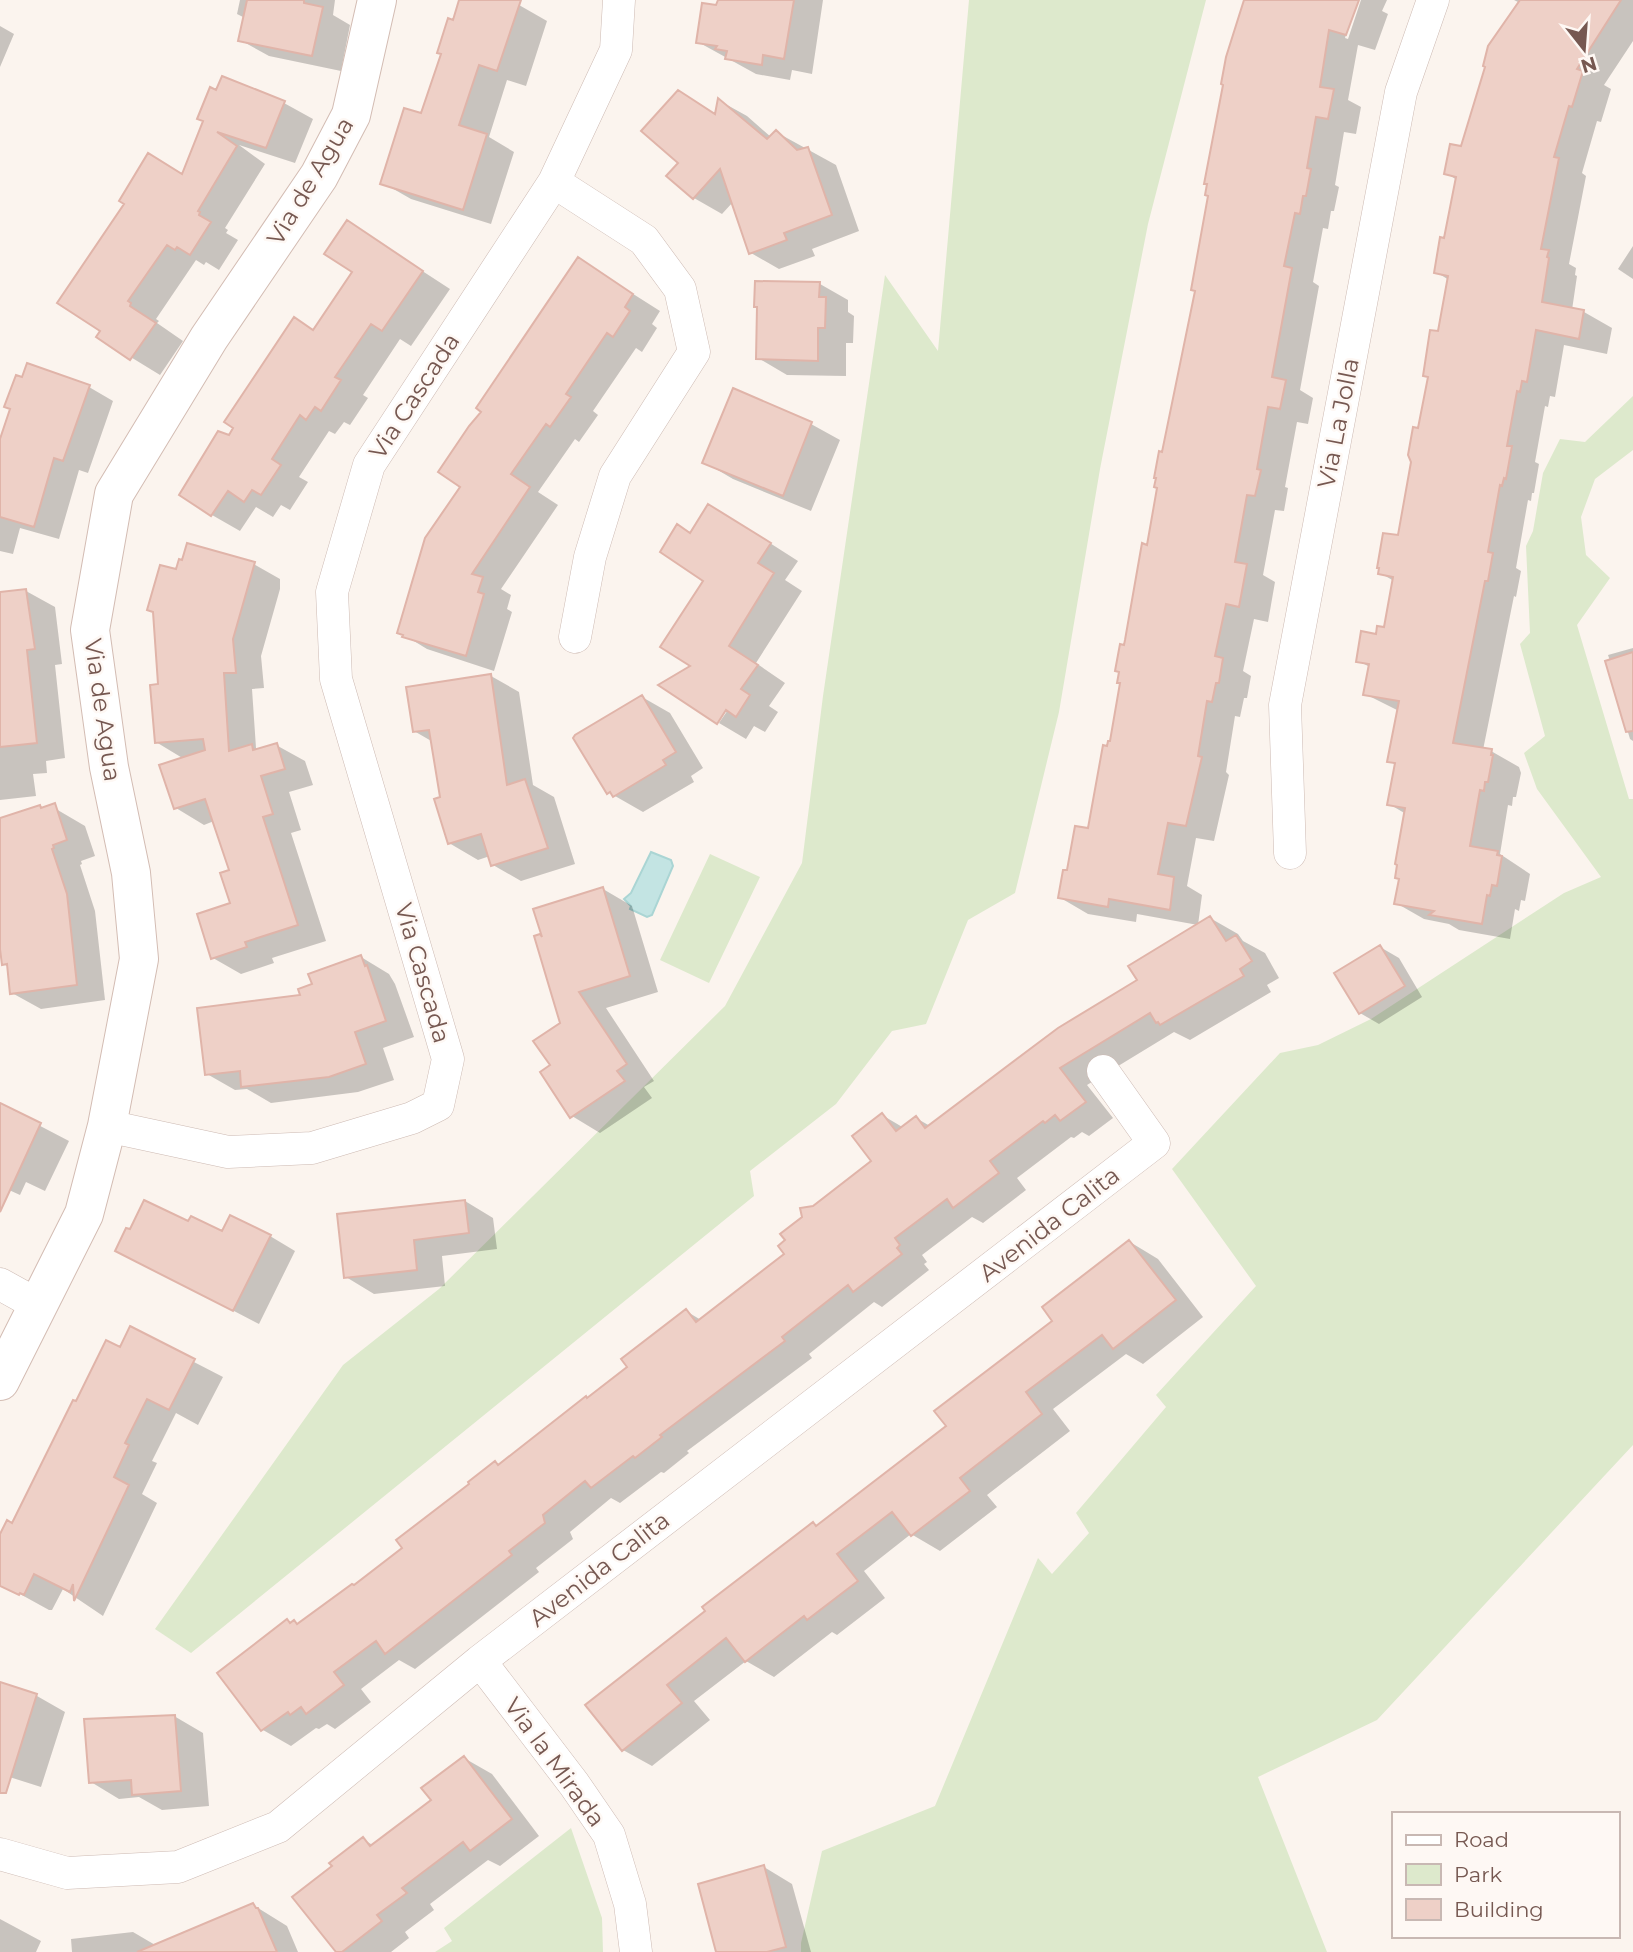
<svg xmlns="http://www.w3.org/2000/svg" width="1633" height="1952" font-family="Montserrat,sans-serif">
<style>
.green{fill:#dde9cc}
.water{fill:#c3e4e3;stroke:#aad5d4;stroke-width:2}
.shadow{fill:#0003}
.building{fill:#eed0c7;stroke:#e0b4a9;stroke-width:2}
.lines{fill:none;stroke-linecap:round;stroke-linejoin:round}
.street-casing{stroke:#cdbab3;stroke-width:33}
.secondary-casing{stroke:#d3bcb3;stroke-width:40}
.street{stroke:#fff;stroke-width:32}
.secondary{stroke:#fff;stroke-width:38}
.labels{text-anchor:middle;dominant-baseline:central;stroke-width:5;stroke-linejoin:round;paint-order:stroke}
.street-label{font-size:24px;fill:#765851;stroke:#fef8f4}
</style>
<rect width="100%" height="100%" fill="#fbf4ee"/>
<path class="green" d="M969,0H1206L1148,224L1100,469L1059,712L1015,893L968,920L926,1024L892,1031L836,1104L750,1171L754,1196L191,1653L155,1629L343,1365L439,1289L725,1006L802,863L823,696L885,275L938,351Z
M1633,396V450L1595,479L1581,517L1586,555L1610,578L1577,625L1629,799H1633V1445L1377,1720L1258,1777L1327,1952H801V1943L822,1851L935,1806L1038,1558L1052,1574L1089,1533L1076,1513L1166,1407L1156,1395L1256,1286L1172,1169L1280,1053L1318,1045L1371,1019L1564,893L1601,877L1537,789L1524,753L1545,736L1520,644L1530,633L1526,546L1533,531L1543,473L1560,439L1585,442Z
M710,854L760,877L709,983L660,960Z
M571,1828L602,1918L603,1952H435L452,1941L444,1928Z"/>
<path class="water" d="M651,852L671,860L673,866L652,915L647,917L630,909L631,906L624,899L631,893Z"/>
<path class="shadow" d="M240,0H335L333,15L350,25L341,71L269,56L240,40L245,18L237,14Z
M461,0H505L519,5L547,21L526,86L507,80L489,137L514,152L491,224L411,199L383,183L422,116Z
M722,0H823L812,74L792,70L790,80L756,74L698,42Z
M1246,0H1357L1345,38L1348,39L1361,0H1387L1382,11L1388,14L1375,50L1358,45L1348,100L1361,107L1356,134L1344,132L1335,185L1339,187L1334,211H1331L1328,229L1323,228L1313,282L1319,286L1300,390L1313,398L1308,424L1297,422L1285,487L1288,488L1284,511L1275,510L1263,575L1275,582L1268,622L1254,619L1243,671L1251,676L1247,698H1244L1240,717L1235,716L1226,772L1229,775L1214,841L1196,838L1187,886L1202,895L1198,925L1137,914L1136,922L1088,914L1059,897L1068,872L1089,830L1111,743L1122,683L1125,646L1148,547L1163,453L1196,291Z
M1514,0H1633V41L1604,85L1611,89L1601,122L1597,121L1582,173L1586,176L1569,264L1576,268L1575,275L1577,276L1572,310L1584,312L1612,328L1607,354L1564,345L1555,397L1550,396L1548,407L1545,406L1535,462L1539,464L1534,493H1532L1531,501L1528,500L1516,568L1521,571L1516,597L1514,596L1483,750L1491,751L1519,767L1521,773L1516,797H1513L1512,806L1508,805L1500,854L1530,874L1525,901L1521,900L1519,911L1515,909L1510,939L1459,930L1449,924L1424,919L1396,903L1400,879L1406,814L1389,804L1396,765L1389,761L1399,711L1365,694L1370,667L1358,661L1377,636L1385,629L1394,581L1380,573L1399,537L1449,280L1436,272L1445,240L1457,180L1446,173L1462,148L1520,3Z
M0,26L14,34L0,67Z
M223,78L284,103L313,119L295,163L239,145L265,164L225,228L228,230L226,233L238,240L219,270L206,262L204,265L196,260L156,319L159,321L157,323L183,341L160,375L98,337L183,176Z
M678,92L717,115L720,101L747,116L771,137L776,132L836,165L859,231L812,249L815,256L779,269L751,253L733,202L722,214L694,198L669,176L681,162Z
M347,222L450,289L411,346L400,339L363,395L368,398L350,425L344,422L335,434L329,431L299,477L308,482L290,510L281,505L273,517L256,507L240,531L212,515L230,437L315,331L354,272Z
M1633,246V279L1618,269Z
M578,259L660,311L652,324L657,328L642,352L636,348L593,411L598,415L579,442L575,439L538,492L558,505L501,589L511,595L507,609L512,612L494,671L427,649L399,632L462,486L484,412Z
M820,284L848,300V312L854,316L853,343H846V376L787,375L758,358Z
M28,365L89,387L113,401L88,473L79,470L59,539L20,528L13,554L0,551V445Z
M734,391L811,424L840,440L811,511L733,479L704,462Z
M737,522L798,561L785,580L802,591L756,663L785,683L769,706L778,712L765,732L754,726L746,739L719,723L732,704L693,666L706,580L691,534Z
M252,563L280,579V589L261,656L264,688L252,689L256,748L259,750L276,745L305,761L313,785L289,792L301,830L291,833L326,941L272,958L274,963L241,974L213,958L232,904L231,871L214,821L204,825L176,808L184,759L156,742L160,686Z
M26,591L55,607L62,664L55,665L65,758L46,761L47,773L33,774L36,796L0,800V594Z
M1633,648V741L1630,739L1607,662L1610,661L1608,655Z
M491,676L519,692L533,785L554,797L575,864L521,881L493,865L490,856L478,860L449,843L433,742L414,731Z
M642,697L670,713L703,768L691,776L694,782L643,812L608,792Z
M56,809L85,826L95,856L81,861L82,864L80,865L95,911L105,1000L41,1009L12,993L9,967L3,964L0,933V828Z
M603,889L632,906L658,992L606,1008L654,1081L644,1087L652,1098L600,1133L572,1116L553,1066L562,1024L540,935L544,938Z
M1210,918L1238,934L1243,941L1265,953L1279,978L1267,985L1271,992L1190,1040L1174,1032L1087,1085L1113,1118L1089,1136L1082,1132L1074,1138L1071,1137L1017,1178L1026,1190L983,1223L972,1217L922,1255L927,1262L924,1264L929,1270L882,1307L874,1302L809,1354L812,1358L687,1451L689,1453L664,1473L661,1472L620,1503L611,1498L570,1532L573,1539L536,1568L539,1572L415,1669L399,1660L361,1689L371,1702L335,1729L327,1724L319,1729L316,1728L291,1746L263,1730L287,1621L299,1625L405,1549L495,1463L500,1466L629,1368L686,1311L701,1320L787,1254L814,1208L874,1161L882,1115L904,1128L916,1118L930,1126L1139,981Z
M1380,947L1399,958L1422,997L1379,1024L1360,1013Z
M361,957L389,974L395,984L414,1037L383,1048L394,1080L358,1092L271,1103L247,1089L235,1090L207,1074L314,985Z
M0,1105L69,1141L45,1191L26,1182L20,1195L9,1190L0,1206Z
M465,1201L493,1218L497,1249L442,1256L445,1286L374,1294L346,1277Z
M189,1223L223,1233L270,1236L295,1251L259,1324L117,1250Z
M1130,1242L1158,1259L1203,1317L1143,1364L1126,1354L1053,1409L1070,1431L987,1495L997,1507L940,1551L911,1534L864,1571L885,1598L837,1635L832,1632L774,1677L746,1661L694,1701L710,1720L652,1766L623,1750L588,1706L948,1426L1055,1321Z
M130,1329L223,1377L198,1425L176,1413L152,1461L157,1463L142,1494L157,1503L103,1616L63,1589L52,1610H49L0,1583V1545L13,1525L76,1403L120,1349Z
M0,1684L37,1696L65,1712L41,1787L0,1774Z
M174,1716L203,1733L209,1806L162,1810L139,1797L119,1799L91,1782Z
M464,1758L492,1774L539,1836L500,1866L488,1860L430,1904L434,1910L405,1932L409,1938L391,1952H338L334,1866L363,1839L374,1846L433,1801Z
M764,1867L792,1884L811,1952H718Z
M253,1905L287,1926L298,1952H173Z
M0,1919L41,1941L36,1952H0Z
M133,1932L162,1949V1952H72L71,1939Z"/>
<path class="building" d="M247,0H304V3L323,7L312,56L238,41Z
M459,0H521L497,71L479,65L459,125L487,134L463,210L380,184L404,108L421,113L441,54L437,53L448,18L453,20Z
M718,0H794L784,59L763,55L762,65L725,59L727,51L715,49L717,46L696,43L702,3L716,5Z
M1244,0H1359L1346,35L1329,30L1320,87L1334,89L1328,119L1316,117L1307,168L1311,169L1306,196H1303L1300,214L1295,213L1284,266L1292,268L1272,377L1286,380L1280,409L1268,407L1257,469L1261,470L1255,496L1247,495L1235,562L1247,564L1239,607L1226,604L1215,656L1223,658L1219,683H1216L1212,702L1207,701L1198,756L1202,757L1186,826L1168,823L1158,874L1174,877L1170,910L1109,899L1108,907L1058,898L1063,870H1067L1075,826L1088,828L1103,745L1107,746L1108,741H1110L1120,683H1117L1119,672L1115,671L1120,644L1124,645L1125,640L1142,543L1147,545L1157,488L1154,487L1156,478H1154L1159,451L1162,452L1195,291L1191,290L1208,196L1205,195L1207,184H1204L1223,85L1221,84L1226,57Z
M1520,0H1621L1577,69L1583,71L1572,107L1569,106L1554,157L1559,158L1541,249L1549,250L1547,257L1549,258L1542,302L1584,310L1579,339L1536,330L1527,382L1522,381L1520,392L1517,391L1507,446H1512L1506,479L1504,478L1502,486L1500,485L1488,552L1493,553L1488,581H1485L1453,743L1492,749L1491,755H1493L1488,782H1485L1484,791L1480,790L1470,846L1498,851L1497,855L1502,856L1497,886L1492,885L1490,896L1487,895L1482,924L1429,915L1434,911L1394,904L1399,879L1395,878L1397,865L1395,864L1405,808L1387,805L1395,763L1387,762L1399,701L1363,695L1369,664L1356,662L1361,631L1376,634L1377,626L1384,627L1393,577L1378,574L1379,568H1377L1383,533L1398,535L1411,462L1408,455L1413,427L1418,428L1428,377L1423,376L1430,330L1438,331L1448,276L1434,273L1440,237L1444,238L1456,177L1444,174L1450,144L1461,146L1485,67L1483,66L1488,46Z
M222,76L285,101L266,148L217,132L237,146L198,211L200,212L199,215L211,222L190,255L177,247L175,250L167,245L128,301L131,303L130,306L156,323L130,360L96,337L100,331L57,303L124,204L119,201L148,153L182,174L203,121L197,119L210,87L216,90Z
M678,90L715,114L718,98L767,139L776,130L797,150L808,147L832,215L784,233L787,240L749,254L720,169L693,199L666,176L678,163L641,131Z
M347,220L423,271L382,331L371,324L335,377L341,380L321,411L315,407L306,420L300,415L272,459L281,465L261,495L252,490L244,502L228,491L211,516L179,495L218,431L229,435L233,428L224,422L294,317L313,330L352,272L324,254Z
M578,257L633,294L625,307L630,311L613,337L607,333L566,394L571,397L550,427L546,424L511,474L530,487L472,574L483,577L478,592L484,594L466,656L402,637L403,635L397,633L425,538L460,487L438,472L469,426L481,412L476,408Z
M755,281L820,282L819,297H826L825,328H818V361L756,359L757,307H754Z
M27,363L90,385L63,461L54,458L34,527L0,517V439L10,409L4,407L16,375L22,377Z
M733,388L812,422L783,496L702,463Z
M708,504L771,543L758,563L774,573L729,646L758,665L741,689L750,695L736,717L726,710L717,724L658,685L690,666L660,647L703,581L660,552L677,524L690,533Z
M187,543L255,562L233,639L236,673H224L229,751L252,744L253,750L277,743L285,769L261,776L273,814L263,817L298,925L245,942L247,947L211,959L197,914L230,903L220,873L229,870L205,799L174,809L159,765L205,750L203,739L155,743L150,685L158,684L153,612L147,610L160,565L176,569L179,559L182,560Z
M26,589L35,649L27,650L37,743L0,747V592Z
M1633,652V731L1626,732L1605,661Z
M491,674L507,785L525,779L548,848L491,866L481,834L448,844L434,799L440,797L429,730L413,732L406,687Z
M642,695L676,752L663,760L666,765L613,797L610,792L607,794L573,738L575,735Z
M55,803L67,840L53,845L54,848L52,849L67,894L77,985L10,994L7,964L2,965L0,949V818L40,805L41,808Z
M603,887L630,976L579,992L627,1064L617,1071L625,1081L570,1118L540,1072L550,1065L533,1041L560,1023L534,936L540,934L542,937L533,909Z
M1210,916L1226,941L1236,935L1252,961L1240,969L1244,976L1160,1025L1158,1022L1156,1023L1150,1013L1060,1068L1086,1102L1060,1121L1055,1115L1045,1123L1043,1121L990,1161L999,1173L953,1208L947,1199L895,1238L900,1245L897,1248L902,1254L853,1292L848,1285L782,1337L785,1341L660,1435L662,1437L635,1458L633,1456L591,1488L585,1481L543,1515L545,1523L509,1551L512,1555L385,1654L376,1641L334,1672L344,1685L306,1714L301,1707L290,1715L288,1712L261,1731L217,1673L287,1619L290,1623L294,1620L297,1624L352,1584L354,1585L402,1548L396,1540L469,1484L468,1482L495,1461L498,1465L586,1396L587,1398L627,1367L621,1359L686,1309L696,1322L784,1254L778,1246L785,1240L780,1234L802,1217L800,1208L813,1206L871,1161L852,1136L882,1113L896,1131L916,1116L925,1128L1058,1028L1137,980L1128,966Z
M1380,945L1405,986L1359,1014L1334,973Z
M361,955L365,966L367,965L386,1021L355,1032L366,1064L329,1077L241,1087L240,1071L205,1075L197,1008L300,995L298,989L312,984L308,974Z
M0,1103L41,1123L0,1212Z
M144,1200L188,1221L191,1216L222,1231L230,1215L271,1235L233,1311L115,1251L126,1228L130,1229Z
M465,1200L469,1233L414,1240L417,1270L344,1278L337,1214Z
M1129,1240L1176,1300L1113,1349L1102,1335L1026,1392L1042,1414L960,1478L970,1491L911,1536L892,1512L837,1554L858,1581L807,1620L804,1616L745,1662L726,1638L667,1685L682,1703L622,1751L585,1705L705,1611L702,1607L813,1522L816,1526L946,1426L934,1411L1052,1321L1042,1307Z
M130,1326L195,1359L169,1410L147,1399L125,1443L129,1445L114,1477L129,1485L74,1601L73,1584L70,1592L34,1574L24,1595L20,1593L19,1595L0,1586V1534L7,1520L12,1523L73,1400L76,1401L106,1340L120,1347Z
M0,1682L37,1694L6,1793H0Z
M175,1715L181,1791L132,1795L131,1780L89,1783L84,1719Z
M464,1756L512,1819L470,1851L463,1842L402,1888L407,1893L377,1915L382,1921L342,1952H336L292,1897L332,1866L329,1863L363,1837L370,1846L431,1800L421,1788Z
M764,1865L786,1947L767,1952H716L698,1884Z
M253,1903L256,1908H258L277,1952H137Z"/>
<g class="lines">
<defs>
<path id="street" d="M554,182L644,240L680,289L694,352L615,476L590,557L575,637
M1290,853L1285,705L1401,92L1433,0
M107,1126L228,1152L312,1148L412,1118L438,1105L448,1059L336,679L332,592L369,465L554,182L616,50L619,0
M0,1284L38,1305
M480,1661L574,1784L609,1835L630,1904L636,1952
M0,1854L67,1873L178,1867L278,1827L480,1661L1154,1143L1103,1071"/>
<path id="secondary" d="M0,1381L84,1214L107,1126L139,959L131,873L109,767L90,630L114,494L209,338L319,176L351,115L377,0"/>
</defs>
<use href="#street" class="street-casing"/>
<use href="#secondary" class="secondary-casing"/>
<use href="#street" class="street"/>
<use href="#secondary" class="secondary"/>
</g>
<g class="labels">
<g class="street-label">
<text transform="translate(310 181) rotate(-59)">Via de Agua</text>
<text transform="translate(414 396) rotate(-57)">Via Cascada</text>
<text transform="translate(1338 423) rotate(-79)">Via La Jolla</text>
<text transform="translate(103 710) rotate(82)">Via de Agua</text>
<text transform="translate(423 973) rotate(74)">Via Cascada</text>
<text transform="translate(1049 1224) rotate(-38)">Avenida Calita</text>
<text transform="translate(599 1569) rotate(-38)">Avenida Calita</text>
<text transform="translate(555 1762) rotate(54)">Via la Mirada</text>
</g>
</g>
<rect x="1392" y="1812" width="228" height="126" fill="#fef8f4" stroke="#c8b8b3" stroke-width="2"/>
<rect x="1406" y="1835" width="35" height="10" fill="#ffffff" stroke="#c8b8b3" stroke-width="2"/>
<text x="1454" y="1847" font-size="21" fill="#765851">Road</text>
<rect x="1406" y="1864" width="35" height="21" fill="#dde9cc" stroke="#c8b8b3" stroke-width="2"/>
<text x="1454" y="1882" font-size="21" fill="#765851">Park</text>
<rect x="1406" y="1899" width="35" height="21" fill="#eed0c7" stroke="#c8b8b3" stroke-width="2"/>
<text x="1454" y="1917" font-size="21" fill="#765851">Building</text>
<g transform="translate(1584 49) rotate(163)" stroke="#fef8f4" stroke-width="5" paint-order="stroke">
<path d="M0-5L12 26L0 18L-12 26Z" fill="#765851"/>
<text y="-10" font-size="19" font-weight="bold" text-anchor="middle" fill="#765851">N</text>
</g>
</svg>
